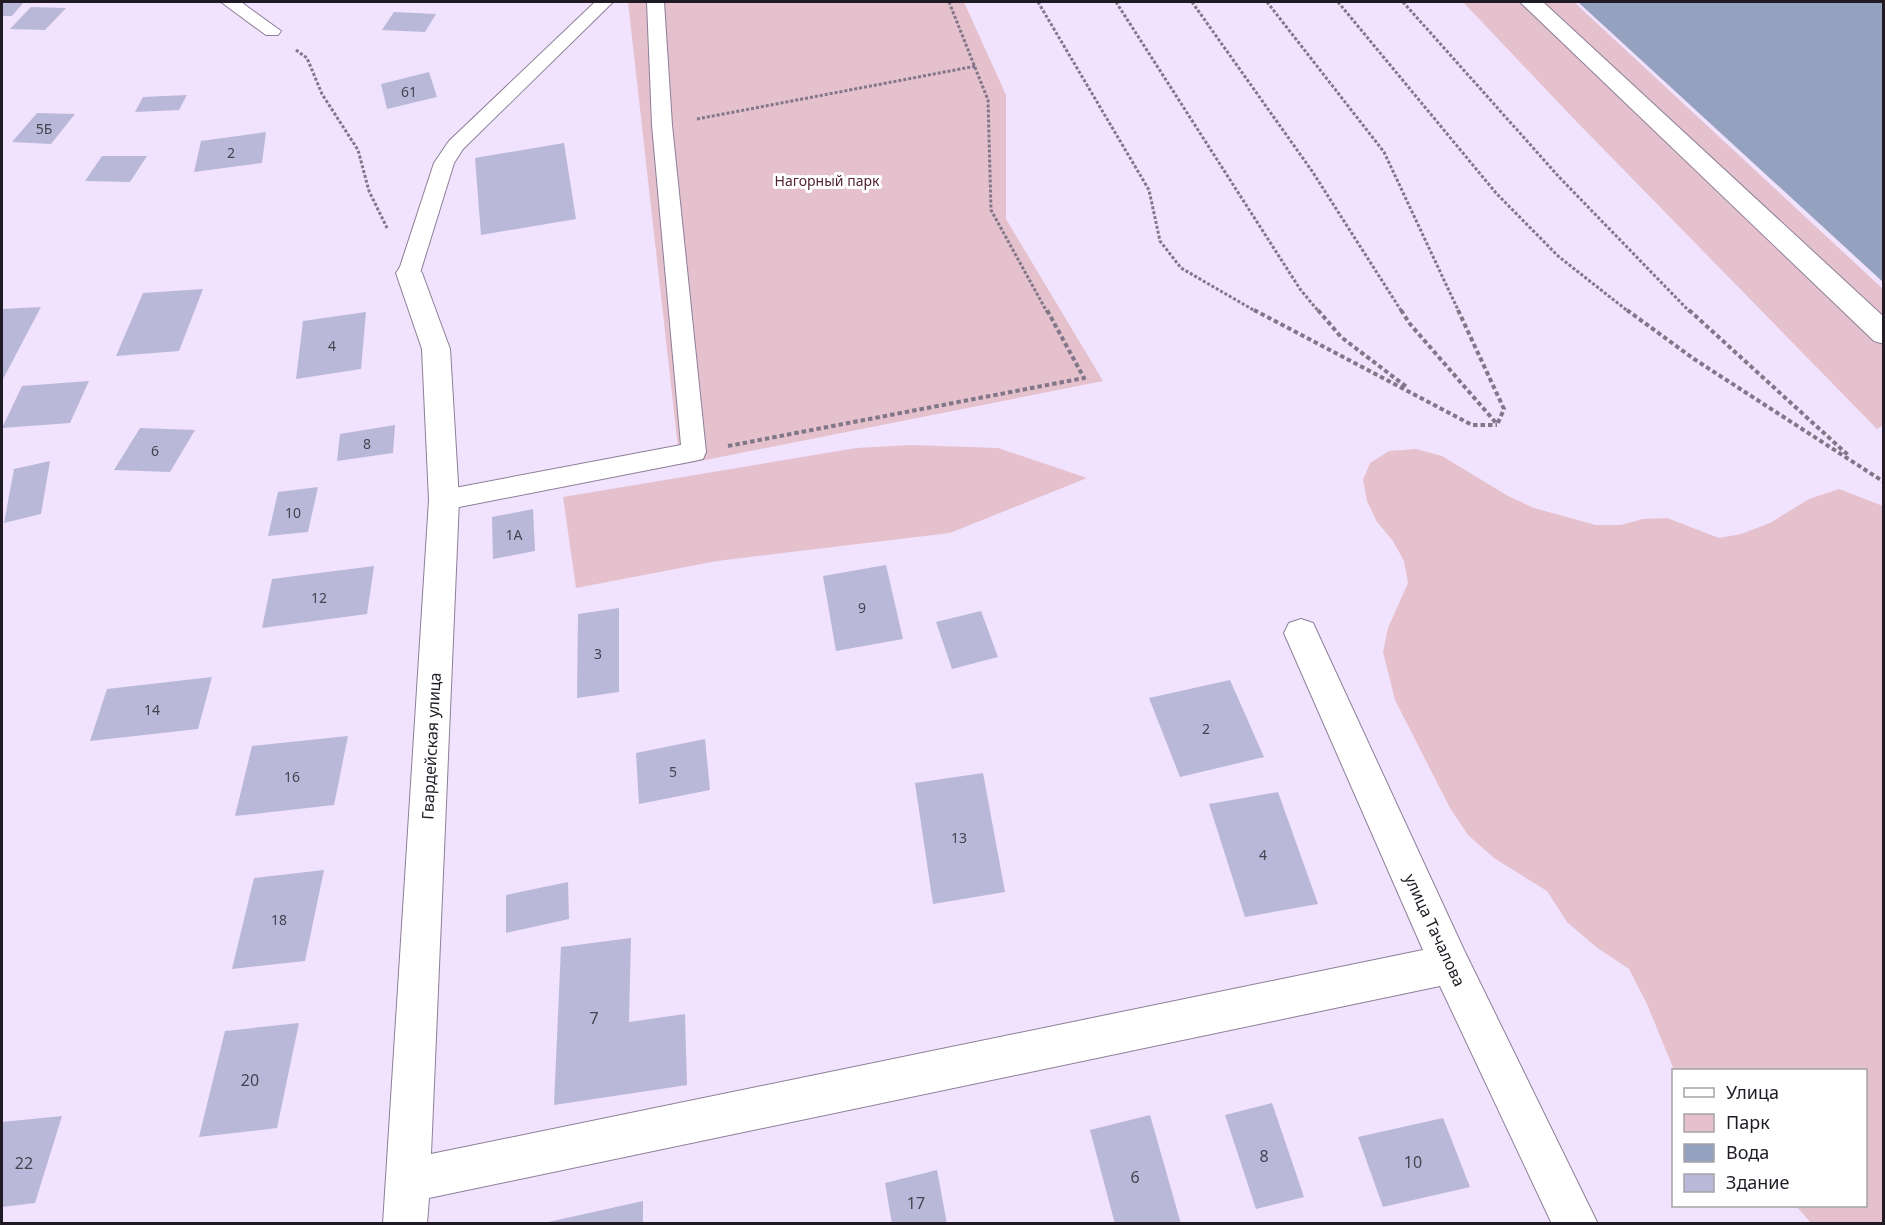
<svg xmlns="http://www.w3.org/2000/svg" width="1885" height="1225" font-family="'Noto Sans',sans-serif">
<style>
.green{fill:#e5c1ce}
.water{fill:#94a1bf}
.building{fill:#bab8d9}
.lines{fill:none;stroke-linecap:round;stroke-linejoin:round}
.service-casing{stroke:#8d7f97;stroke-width:2}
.pedestrian-casing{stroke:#8d7f97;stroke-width:2}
.minor-casing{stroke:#8d7f97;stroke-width:2}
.path-far1{stroke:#817788;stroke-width:3;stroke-dasharray:3 2;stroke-linecap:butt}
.path{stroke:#817788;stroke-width:4;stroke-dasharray:4.5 3;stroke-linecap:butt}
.service{fill:#fff;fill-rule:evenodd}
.pedestrian{fill:#fff;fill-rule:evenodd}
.minor{fill:#fff;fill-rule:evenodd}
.labels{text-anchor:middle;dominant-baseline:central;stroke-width:6;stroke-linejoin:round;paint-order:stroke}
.number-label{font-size:14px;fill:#464250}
.far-park-label{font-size:14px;fill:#532338;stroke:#fff}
.street-label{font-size:16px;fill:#1f1a23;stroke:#fff}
.near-number-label{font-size:16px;fill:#464250}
</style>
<rect width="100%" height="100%" fill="#f1e2fd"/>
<path class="green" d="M628,2H964L1006,95V219L1103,381L680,465Z
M1463,2H1574L1883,289V425L1877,429L1574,119Z
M910,445L998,448L1087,478L950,533L717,561L576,588L563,497L856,448Z
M1416,449L1442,456L1508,496L1534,508L1596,525H1621L1643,519L1667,518L1719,538L1741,534L1770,523L1809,499L1839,489L1883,506V1223H1811L1796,1206H1866V1070H1674L1647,1004L1629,969L1596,947L1567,922L1547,891L1494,858L1468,835L1450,808L1395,700L1383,652L1388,628L1408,583L1404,561L1393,541L1377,522L1367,501L1363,480L1370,463L1389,451Z"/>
<path class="water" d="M1578,2H1883V282Z"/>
<path class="building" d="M2,2H24L12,16H2Z
M31,7L66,8L45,30L10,29Z
M394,12L436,14L425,32L382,30Z
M429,72L437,97L387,109L381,84Z
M187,95L179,110L135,112L143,97Z
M37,113L75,114L51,144L12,142Z
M266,132L262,163L194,172L201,141Z
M564,143L576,219L481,235L475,158Z
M102,156H147L130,182L85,181Z
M203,289L179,351L116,356L143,293Z
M41,307L2,381V309Z
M366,312L361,369L296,379L303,321Z
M89,381L70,423L2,428L22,386Z
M395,425L393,453L337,461L340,434Z
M140,428L195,430L170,472L114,470Z
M50,461L41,514L4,523L14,469Z
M318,487L308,532L268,536L278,492Z
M533,509L535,551L493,559L492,517Z
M886,565L903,639L836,651L823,576Z
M374,566L367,614L262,628L272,579Z
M619,608V692L577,698L578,614Z
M981,611L998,657L952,669L936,622Z
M212,677L198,729L90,741L107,689Z
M1230,680L1264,757L1180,777L1149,698Z
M348,736L334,805L235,816L252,746Z
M705,739L710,790L639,804L636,753Z
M983,773L1005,892L933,904L915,783Z
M1278,792L1318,904L1245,917L1209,804Z
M324,870L305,961L232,969L254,878Z
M568,882L569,919L506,933V895Z
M631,938L629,1022L685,1014L687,1085L554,1105L561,947Z
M299,1023L277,1128L199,1137L225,1031Z
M1272,1103L1304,1197L1256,1209L1225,1115Z
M1150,1115L1181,1224H1115L1090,1130Z
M62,1116L35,1203L2,1207V1122Z
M1443,1118L1470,1187L1383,1207L1358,1137Z
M937,1170L947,1224H892L885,1183Z
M643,1201V1224H544V1223Z"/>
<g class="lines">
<defs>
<path id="service" d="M221,2H241L281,31L278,35H266Z
M595,2H613L463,149L454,163L420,273L417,278L409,280L401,278L398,273L434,163L449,141Z
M647,2H664L672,125L706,452L703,459L694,461L444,510L435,507L431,500L435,493L444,490L681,445L652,125Z"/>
<path id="pedestrian" d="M1520,2H1543L1884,317V344L1874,341Z"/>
<path id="minor" d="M409,264L418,267L422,273L450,349L459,500L431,1154L1423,950L1284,633L1289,623L1301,619L1313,623L1464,950L1598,1224H1552L1440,986L429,1198L427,1224H383L429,500L422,349L396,273L400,267Z"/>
</defs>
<use href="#service" class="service-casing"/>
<use href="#pedestrian" class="pedestrian-casing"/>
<use href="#minor" class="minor-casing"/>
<path class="path-far1" d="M949,2L988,100L991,210L1047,312
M1038,2L1149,190L1160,241L1181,268L1257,312
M1116,2L1300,289L1319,312
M1192,2L1312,171L1402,312
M1267,2L1384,152L1459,312
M1338,2L1496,193L1558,256L1629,312
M1403,2L1560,178L1690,312
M296,50L307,58L322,94L358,150L369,191L387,228
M697,119L976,66"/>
<path class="path" d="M1254,310L1472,425H1497
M1318,310L1341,337L1408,388
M1401,310L1410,324L1497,424
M1458,310L1504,409L1497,425
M1627,310L1694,359L1884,482
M1689,310L1848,455
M728,446L1084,378L1047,310"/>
<use href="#service" class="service"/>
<use href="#pedestrian" class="pedestrian"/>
<use href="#minor" class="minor"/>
</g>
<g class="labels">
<g class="number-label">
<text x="409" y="91">61</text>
<text x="44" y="128">5Б</text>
<text x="231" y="152">2</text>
<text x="332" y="345">4</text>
<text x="367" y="443">8</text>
<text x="155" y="450">6</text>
<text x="293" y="512">10</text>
<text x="514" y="534">1А</text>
<text x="319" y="597">12</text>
<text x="862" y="607">9</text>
<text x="598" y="653">3</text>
<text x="152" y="709">14</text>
<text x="1206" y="728">2</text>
<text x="673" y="771">5</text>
<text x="292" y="776">16</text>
<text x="959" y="837">13</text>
<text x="1263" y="854">4</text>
<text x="279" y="919">18</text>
</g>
<g class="far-park-label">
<text x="827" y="180">Нагорный парк</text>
</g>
<g class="street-label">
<text transform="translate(431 746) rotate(-87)">Гвардейская улица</text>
<text transform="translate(1435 930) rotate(65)">улица Тачалова</text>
</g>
<g class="near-number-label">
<text x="594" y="1018">7</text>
<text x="250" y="1080">20</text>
<text x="1264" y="1156">8</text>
<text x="1413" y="1162">10</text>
<text x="24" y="1163">22</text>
<text x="1135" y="1177">6</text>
<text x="916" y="1203">17</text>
</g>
</g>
<rect width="1885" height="1225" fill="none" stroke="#1f1a23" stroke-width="6"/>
<rect x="1672" y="1069" width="195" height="138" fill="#ffffff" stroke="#a5a3a7" stroke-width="1.5"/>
<rect x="1684" y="1088" width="30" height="9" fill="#ffffff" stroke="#a5a3a7" stroke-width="1.5"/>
<text x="1726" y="1099" font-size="18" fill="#1f1a23">Улица</text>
<rect x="1684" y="1114" width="30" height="18" fill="#e5c1ce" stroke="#a5a3a7" stroke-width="1.5"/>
<text x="1726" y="1129" font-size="18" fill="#1f1a23">Парк</text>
<rect x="1684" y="1144" width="30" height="18" fill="#94a1bf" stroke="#a5a3a7" stroke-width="1.5"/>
<text x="1726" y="1159" font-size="18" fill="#1f1a23">Вода</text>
<rect x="1684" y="1174" width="30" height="18" fill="#bab8d9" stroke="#a5a3a7" stroke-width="1.5"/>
<text x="1726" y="1189" font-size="18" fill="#1f1a23">Здание</text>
</svg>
